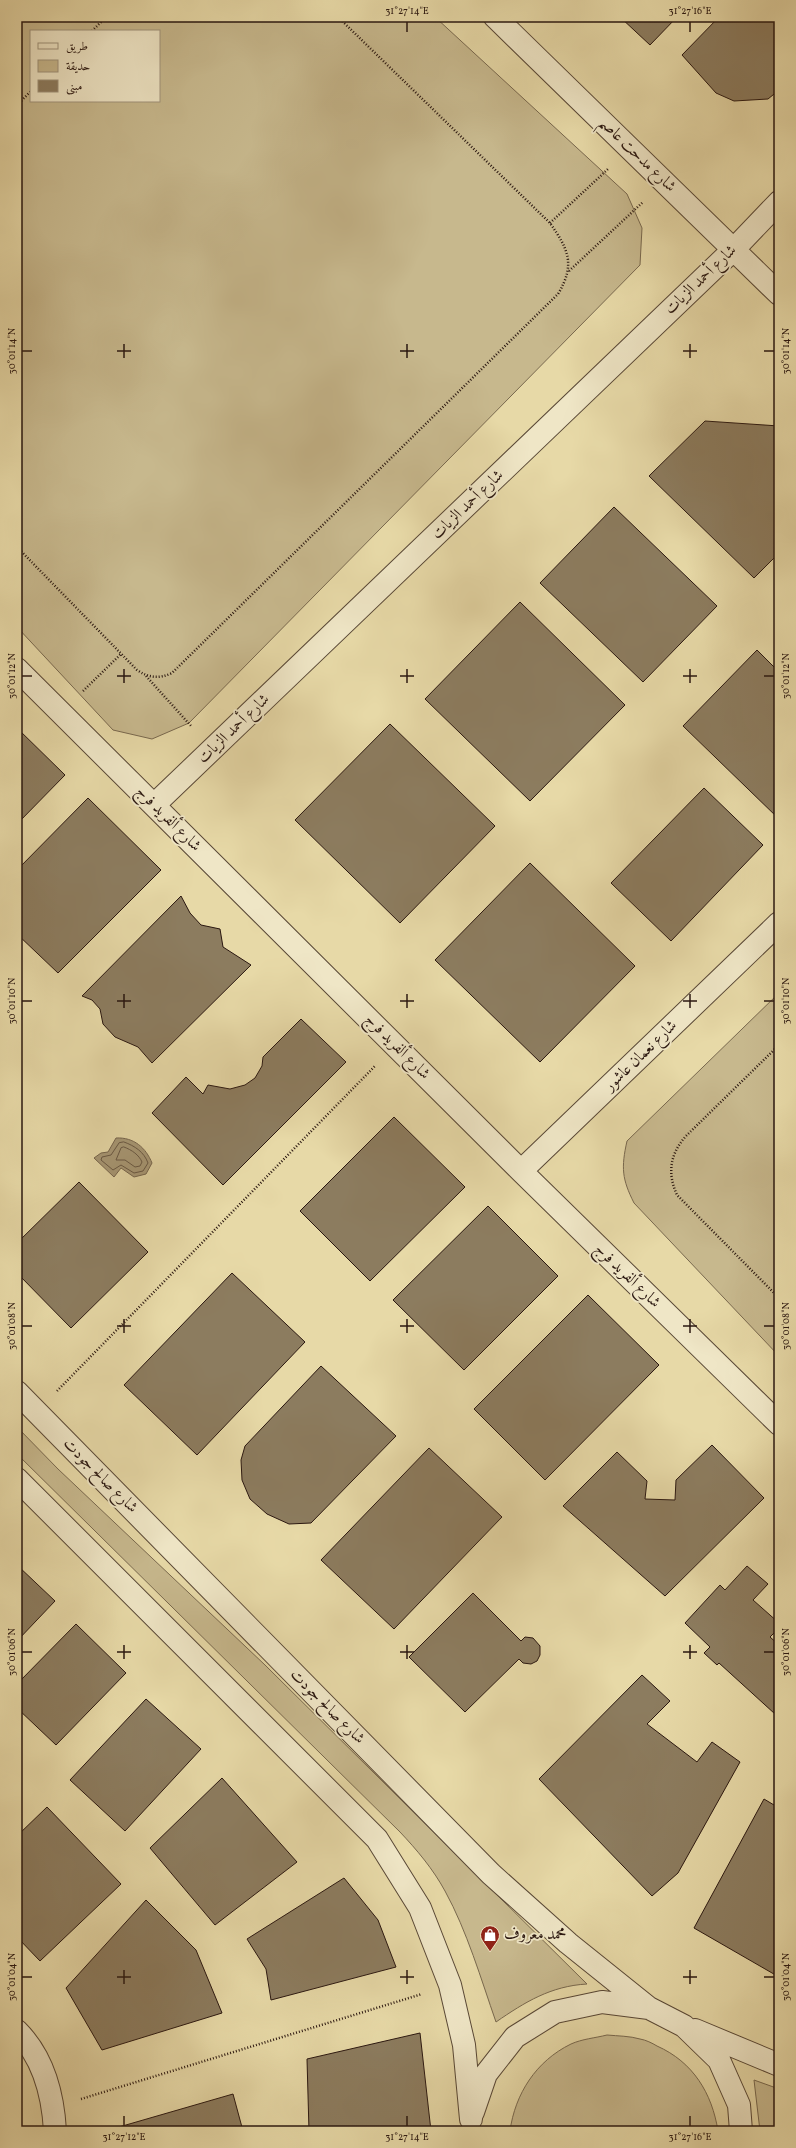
<svg xmlns="http://www.w3.org/2000/svg" width="796" height="2148" font-family="Vollkorn,Amiri,serif">
<style>
.green{fill:#c7b88d;stroke:#78684e;fill-rule:evenodd}
.water{fill:#a79774;stroke:#75644c}
.lines{fill:none;stroke-linecap:round;stroke-linejoin:round}
.shore{stroke:#685742;stroke-width:1}
.building{fill:#8c7c5f;stroke:#2a1710}
.minor-casing{stroke:#594836;stroke-width:24}
.path{stroke:#2a1710;stroke-width:2.5;stroke-dasharray:1 2;stroke-linecap:butt}
.minor{stroke:#efe6c6;stroke-width:22}
.ticks{fill:none;stroke:#2a1710;stroke-width:1.5}
.labels{text-anchor:middle;dominant-baseline:central;stroke-width:3.5;stroke-linejoin:round;paint-order:stroke}
.street-label{font-size:16px;fill:#2a1710;stroke:#efe6c6}
.poi-label{font-size:16px;fill:#2a1710;stroke:#efe6c6;text-anchor:start}
.neatline{fill:none;stroke:#2a1710;stroke-width:1.5}
.ticks-label{font-size:10px;text-anchor:middle;fill:#2a1710}
</style>
<rect width="100%" height="100%" fill="#e7d9a7"/>
<filter id="stains"><feTurbulence type="fractalNoise" baseFrequency=".005" numOctaves="4"/><feColorMatrix values="0 0 0 0 .2 0 0 0 0 .09 0 0 0 0 .02 0 0 0 .5 -.17"/></filter>
<radialGradient id="worn" r=".72"><stop offset=".6" stop-color="#630" stop-opacity="0"/><stop offset="1" stop-color="#630" stop-opacity=".3"/></radialGradient>
<path class="green" d="M17,17H435L627,194L642,228L640,265L189,723L152,739L113,730L17,627ZM31,31H159V101H31Z
M779,993V1356L634,1203C622,1179 621,1168 627,1141Z
M17,1427L58,1469L265,1665L587,1984C551,1986 525,2002 496,2022C481,1979 467,1931 445,1891C433,1869 417,1850 400,1832L17,1454Z
M607,2035C618,2036 630,2036 640,2039C646,2040 652,2043 657,2046C693,2062 712,2093 718,2131H510C515,2094 536,2061 571,2044C582,2039 595,2038 607,2035Z
M754,2080L779,2089V2131H760Z"/>
<path class="water" d="M116,1138C134,1137 146,1148 152,1163L146,1174L134,1177L121,1168L114,1177L94,1158L101,1153L108,1152Z"/>
<g class="lines">
<path class="shore" d="M124,1142C135,1146 144,1152 148,1163L143,1171L134,1173L121,1165L113,1170L101,1160L102,1157L111,1155L119,1143Z
M124,1147C132,1150 139,1155 142,1162L140,1166L135,1167L125,1160H116L121,1148Z"/>
</g>
<path class="building" d="M620,17H677L650,45Z
M719,17H779V90L768,99L734,101L716,93L682,55Z
M705,421L779,426V553L754,578L649,476Z
M614,507L717,606L643,682L540,583Z
M520,602L625,705L530,801L425,699Z
M757,650L779,672V819L683,726Z
M390,724L495,826L400,923L295,820Z
M17,728L65,775L17,824Z
M704,788L763,845L671,941L611,883Z
M88,798L161,870L58,973L17,934V870Z
M530,863L635,966L540,1062L435,960Z
M181,896L190,913L201,925L220,929L223,947L251,965L152,1063L138,1047L115,1037L103,1024L100,1009L92,1000L82,996Z
M301,1019L346,1062L223,1185L152,1113L186,1077L203,1094L208,1085L230,1089L245,1085L255,1078L262,1066L263,1057Z
M394,1117L465,1187L370,1281L300,1211Z
M79,1182L148,1252L71,1328L17,1273V1243Z
M488,1206L558,1276L464,1370L393,1300Z
M232,1273L305,1342L197,1455L124,1385Z
M588,1295L659,1365L545,1480L474,1409Z
M321,1366L396,1436L311,1523L289,1524L267,1514L250,1499L242,1480L241,1460L245,1446Z
M712,1445L764,1498L665,1596L563,1506L617,1452L647,1481L645,1499L675,1500L676,1480Z
M429,1448L502,1517L394,1629L321,1560Z
M17,1565L55,1601L17,1641Z
M747,1566L768,1584L753,1600L779,1623V1628L770,1637L779,1645V1710L775,1714L719,1663L717,1665L704,1653L710,1647L685,1623L720,1585L725,1590Z
M473,1593L521,1641L525,1637L533,1638L540,1646V1655L537,1661L531,1664L523,1663L519,1659L465,1712L409,1657Z
M76,1624L126,1673L56,1745L17,1708V1684Z
M642,1675L670,1701L647,1724L697,1762L712,1742L740,1762L678,1873L652,1896L539,1779Z
M146,1699L201,1749L125,1831L70,1780Z
M222,1778L297,1862L215,1925L150,1848Z
M764,1799L779,1808V1977L694,1928Z
M47,1807L121,1884L40,1961L17,1937V1836Z
M344,1878L378,1920L396,1967L271,2000L266,1969L247,1939Z
M146,1900L196,1950L222,2013L102,2050L66,1988Z
M420,2033L431,2131H309L307,2059Z
M233,2094L243,2131H119V2127Z"/>
<g class="lines">
<defs>
<path id="minor" d="M495,17L779,294
M17,669L521,1171L779,1424
M154,805L734,249L779,202
M521,1171L779,923
M17,1392L491,1874L568,1943L649,2008
M17,1479L377,1839L420,1908L450,1985L464,2045L471,2119
M695,2030L779,2065
M17,2031C43,2057 53,2095 55,2131
M473,2112L486,2074L515,2037L555,2012L602,2002L649,2008L684,2026L719,2060L739,2105L741,2131"/>
</defs>
<use href="#minor" class="minor-casing"/>
<path class="path" d="M92,31L106,17
M17,105L31,91
M550,223L608,169
M569,271L643,202
M17,547L137,670C149,678 159,679 172,673L558,294C576,264 568,249 550,223L338,17
M146,676L192,727
M83,691L121,654
M779,1045L686,1136C670,1154 667,1173 677,1195L779,1298
M57,1391L375,1066
M81,2099L422,1994"/>
<use href="#minor" class="minor"/>
</g>
<path class="ticks" d="M407,22V32M690,22V32M124,344V358M407,344V358M690,344V358M22,351H32M117,351H131M400,351H414M683,351H697M764,351H774M124,669V683M407,669V683M690,669V683M22,676H32M117,676H131M400,676H414M683,676H697M764,676H774M124,994V1008M407,994V1008M690,994V1008M22,1001H32M117,1001H131M400,1001H414M683,1001H697M764,1001H774M124,1319V1333M407,1319V1333M690,1319V1333M22,1326H32M117,1326H131M400,1326H414M683,1326H697M764,1326H774M124,1645V1659M407,1645V1659M690,1645V1659M22,1652H32M117,1652H131M400,1652H414M683,1652H697M764,1652H774M124,1970V1984M407,1970V1984M690,1970V1984M22,1977H32M117,1977H131M400,1977H414M683,1977H697M764,1977H774M124,2116V2126M407,2116V2126M690,2116V2126"/>
<defs>
<symbol id="shop-pin" viewBox="-11 -11 22 30"><path d="M0 17L-7.5 6A9.5 9.5 0 1 1 7.5 6Z" fill="#8f2418" stroke="#efe6c6"/><path d="M-5-2.5h2.3a2.7 3.5 0 0 1 5.4 0H5L5.5 6h-11ZM-1.5-2.5h3a1.5 2.3 0 0 0-3 0Z" fill="#fff"/></symbol>
</defs>
<g fill-rule="evenodd">
<use href="#shop-pin" x="479" y="1924" width="22" height="30"/>
</g>
<g class="labels">
<g class="street-label">
<text transform="translate(637 155) rotate(44)">شارع مدحت عاصم</text>
<text transform="translate(701 280) rotate(-44)">شارع أحمد الزيات</text>
<text transform="translate(468 505) rotate(-44)">شارع أحمد الزيات</text>
<text transform="translate(234 729) rotate(-44)">شارع أحمد الزيات</text>
<text transform="translate(168 819) rotate(45)">شارع ألفريد فرج</text>
<text transform="translate(397 1047) rotate(45)">شارع ألفريد فرج</text>
<text transform="translate(641 1056) rotate(-44)">شارع نعمان عاشور</text>
<text transform="translate(627 1276) rotate(44)">شارع ألفريد فرج</text>
<text transform="translate(100 1476) rotate(45)">شارع صالح جودت</text>
<text transform="translate(327 1707) rotate(45)">شارع صالح جودت</text>
</g>
<g class="poi-label">
<text x="504" y="1935">محمد معروف</text>
</g>
</g>
<rect width="796" height="2148" fill="none" stroke="#e7d9a7" stroke-width="44"/>
<rect x="30" y="30" width="130" height="72" fill="#efe6c6" stroke="#a0937d"/>
<rect x="38" y="43" width="20" height="6" fill="#efe6c6" stroke="#a0937d"/>
<text x="66" y="50" font-size="12" fill="#2a1710">طريق</text>
<rect x="38" y="60" width="20" height="12" fill="#c7b88d" stroke="#a0937d"/>
<text x="66" y="70" font-size="12" fill="#2a1710">حديقة</text>
<rect x="38" y="80" width="20" height="12" fill="#8c7c5f" stroke="#a0937d"/>
<text x="66" y="90" font-size="12" fill="#2a1710">مبنى</text>
<rect x="22" y="22" width="752" height="2104" class="neatline"/>
<g class="ticks-label">
<text x="407" y="14">31°27'14"E</text>
<text x="690" y="14">31°27'16"E</text>
<text transform="translate(11 351) rotate(-90)" y="4">30°01'14"N</text>
<text transform="translate(785 351) rotate(-90)" y="4">30°01'14"N</text>
<text transform="translate(11 676) rotate(-90)" y="4">30°01'12"N</text>
<text transform="translate(785 676) rotate(-90)" y="4">30°01'12"N</text>
<text transform="translate(11 1001) rotate(-90)" y="4">30°01'10"N</text>
<text transform="translate(785 1001) rotate(-90)" y="4">30°01'10"N</text>
<text transform="translate(11 1326) rotate(-90)" y="4">30°01'08"N</text>
<text transform="translate(785 1326) rotate(-90)" y="4">30°01'08"N</text>
<text transform="translate(11 1652) rotate(-90)" y="4">30°01'06"N</text>
<text transform="translate(785 1652) rotate(-90)" y="4">30°01'06"N</text>
<text transform="translate(11 1977) rotate(-90)" y="4">30°01'04"N</text>
<text transform="translate(785 1977) rotate(-90)" y="4">30°01'04"N</text>
<text x="124" y="2140">31°27'12"E</text>
<text x="407" y="2140">31°27'14"E</text>
<text x="690" y="2140">31°27'16"E</text>
</g>
<rect width="100%" height="100%" filter="url(#stains)"/>
<rect width="100%" height="100%" fill="url(#worn)"/>
</svg>
